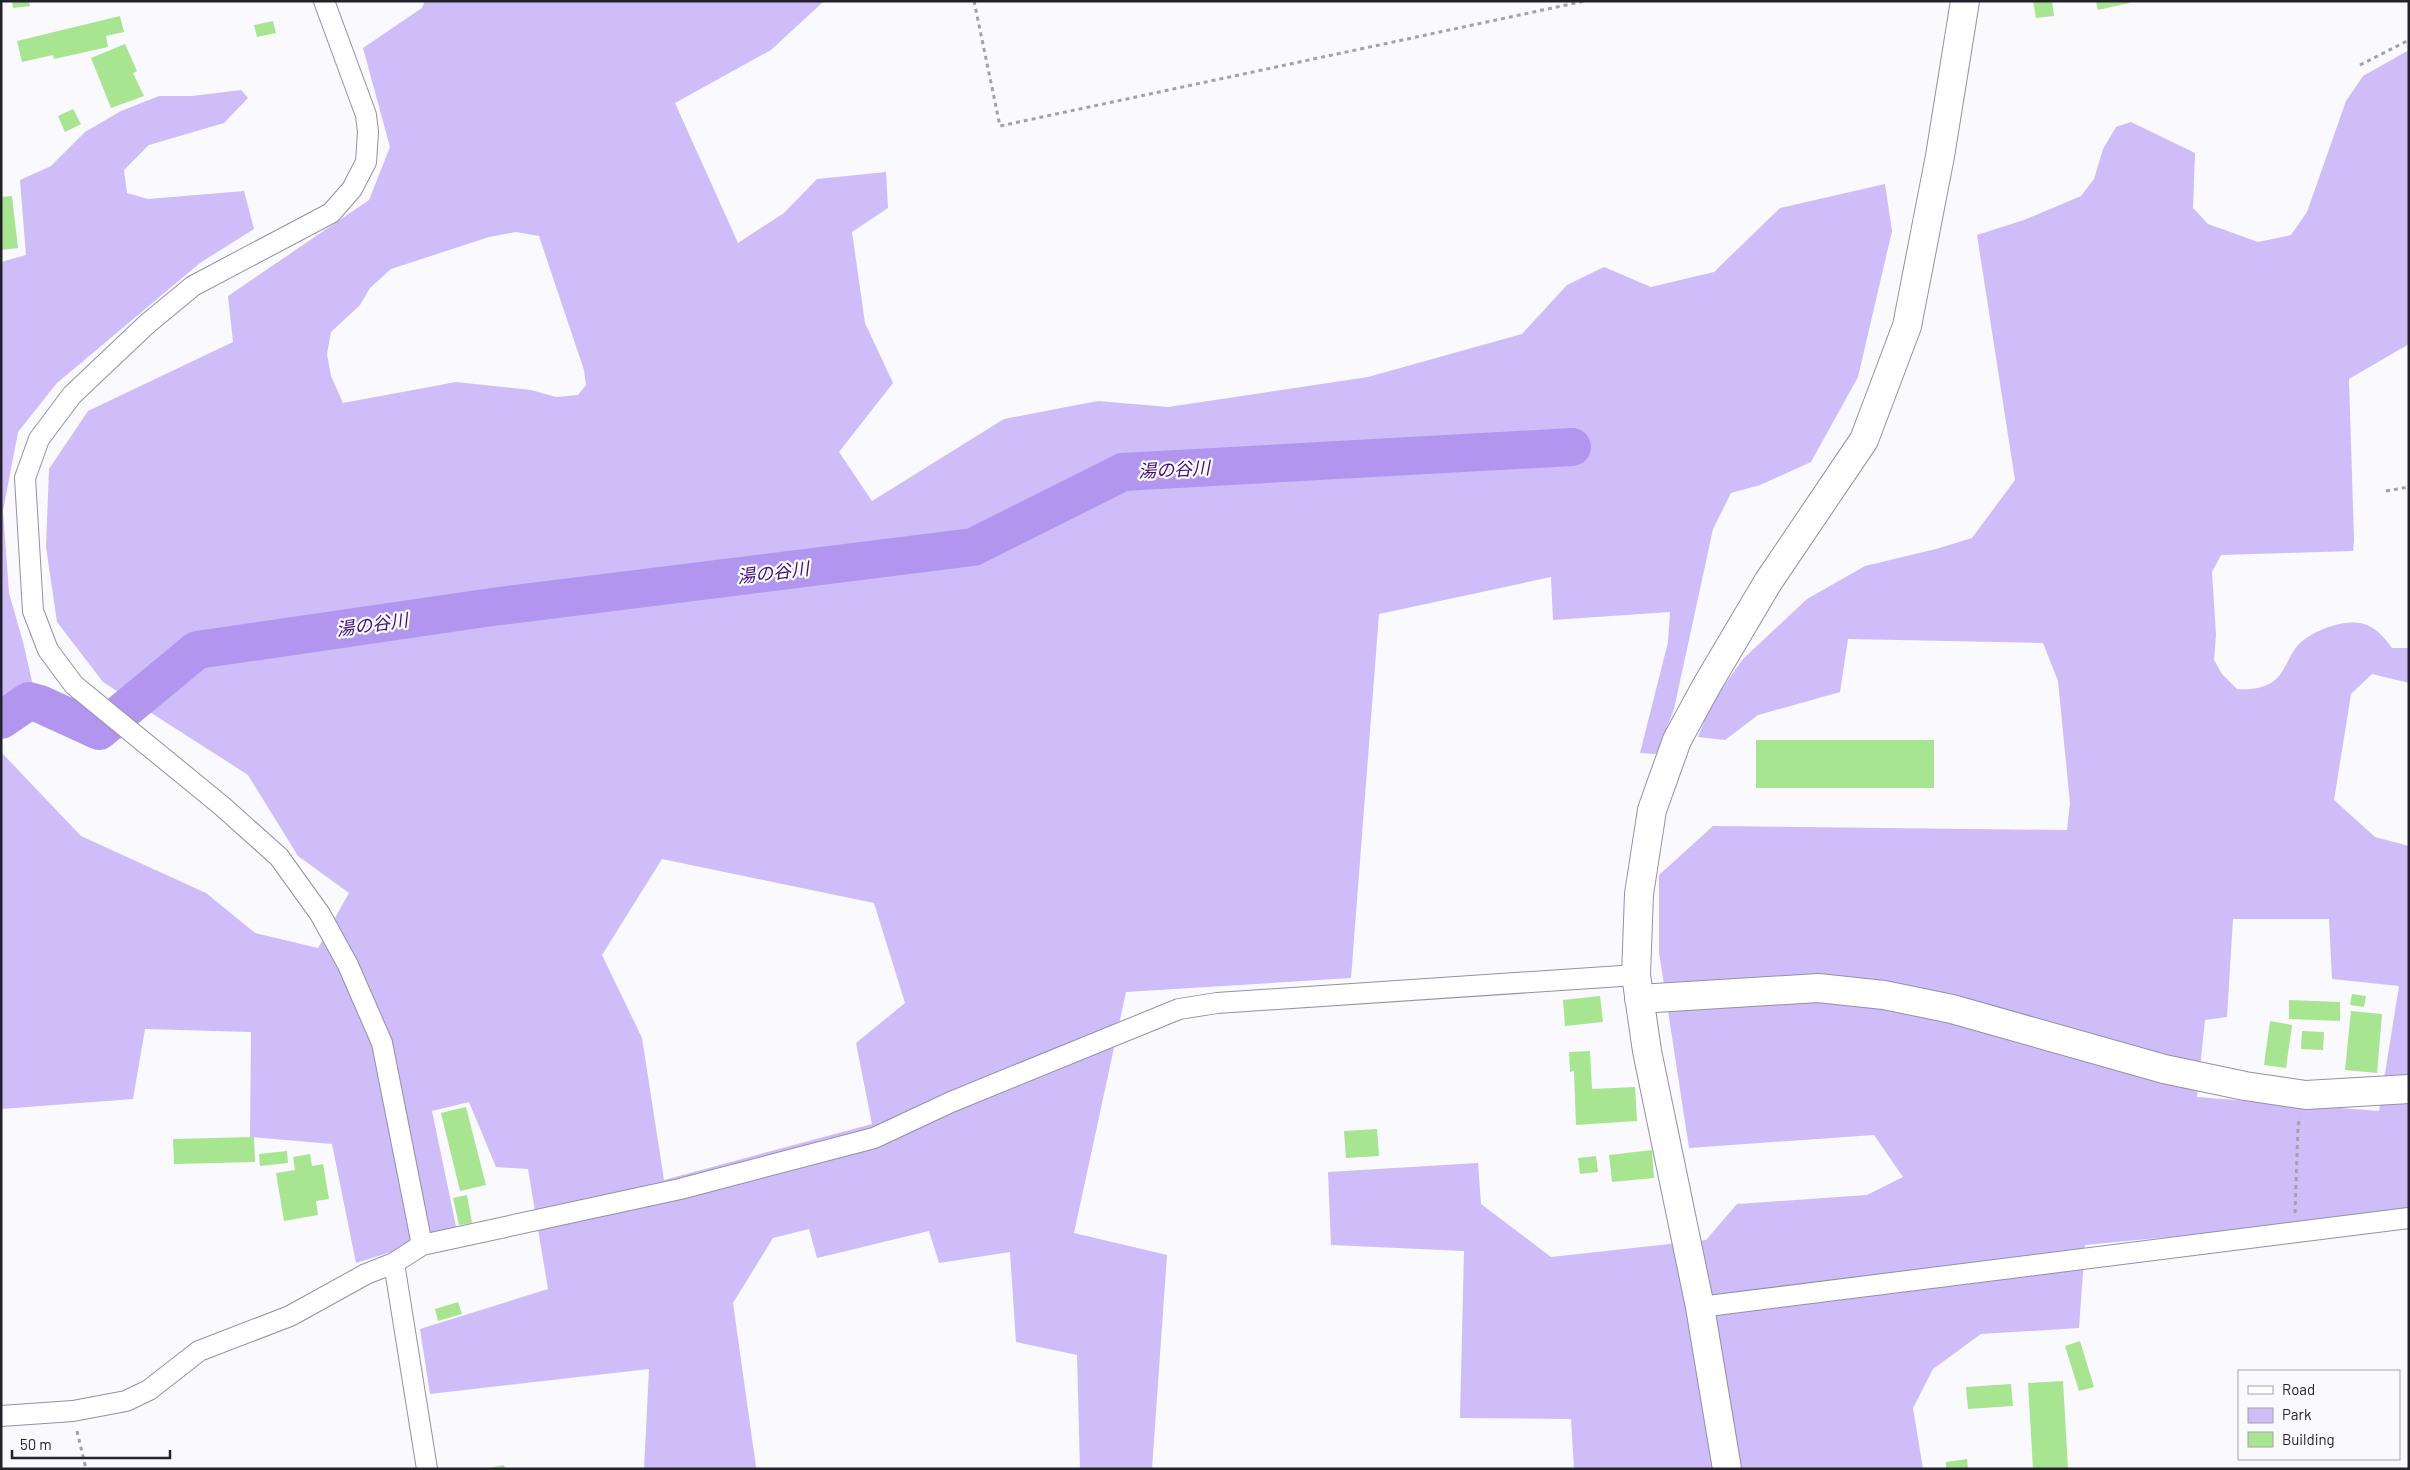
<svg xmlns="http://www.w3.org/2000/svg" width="2410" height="1470" font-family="Barlow,'Noto Sans JP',sans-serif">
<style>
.green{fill:#cebdf8;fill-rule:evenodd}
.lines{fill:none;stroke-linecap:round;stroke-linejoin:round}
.river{stroke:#b195ee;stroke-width:38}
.building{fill:#a7e590}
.street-casing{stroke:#958fa6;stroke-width:22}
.secondary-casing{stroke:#958fa6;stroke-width:30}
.path{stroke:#a4a2a9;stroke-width:3;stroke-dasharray:4 4;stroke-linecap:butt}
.street{stroke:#fff;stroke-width:20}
.secondary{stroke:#fff;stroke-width:28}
.labels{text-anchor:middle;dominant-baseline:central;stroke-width:4.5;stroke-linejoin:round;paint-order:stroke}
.water-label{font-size:18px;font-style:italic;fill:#400e77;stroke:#faf9fe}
</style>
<rect width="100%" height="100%" fill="#faf9fe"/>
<path class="green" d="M425,1H824L771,50L675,103L738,243L784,213L817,179L886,172L888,208L852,232L865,323L893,383L839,452L872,501L1004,419L1098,401L1168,407L1368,377L1522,334L1567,285L1604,267L1651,287L1714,272L1780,208L1885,184L1892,231L1858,377L1811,462L1760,485L1731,493L1713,529L1674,709L1657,754L1640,753L1668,642L1670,612L1553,620L1551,577L1379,614L1351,978L1126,992L1074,1233L1167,1255L1152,1469H1080L1077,1355L1016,1342L1010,1252L939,1263L929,1231L817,1258L809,1229L773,1238L733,1303L756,1467L761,1469H644L649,1369L430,1394L420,1329L548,1289L528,1169L496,1167L469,1102L432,1111L457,1231L356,1263L332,1144L250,1137L251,1032L145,1029L133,1099L1,1109V752L81,836L206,893L255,933L318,948L349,893L298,856L248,775L103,682L57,622L46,547L49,469L88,411L233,342L228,296L369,200L390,147L363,48L422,8ZM516,232L539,236L584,370L586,385L578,395L556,397L531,390L456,382L343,403L331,376L327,354L331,332L360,305L370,288L391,269L489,237ZM662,859L874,903L905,1003L856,1043L872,1124L664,1180L642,1038L602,955Z
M2409,50V344L2349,379L2354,540L2353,551L2221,555L2212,572L2216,635L2214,660L2222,674L2237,689C2249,690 2260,689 2271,683C2283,676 2287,660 2295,649C2306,632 2347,616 2367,625C2378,630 2385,638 2392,648H2409V683L2372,674L2351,694L2334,800L2375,837L2409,846V1210L2317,1223L2085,1245L2079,1328L1981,1334L1933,1369L1913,1408L1923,1469H1574L1571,1419L1460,1418L1464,1251L1331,1245L1328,1172L1478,1163L1481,1204L1551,1257L1706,1240L1737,1204L1867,1195L1903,1177L1874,1135L1689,1148L1659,952V875L1713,826L2067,830L2070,803L2058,681L2043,643L1848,639L1840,692L1758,715L1725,740L1698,737L1711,704L1743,659L1807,599L1865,566L1936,549L1972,538L2015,480L1977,235L2024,220L2081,196L2094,179L2103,149L2116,127L2131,122L2195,153L2193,208L2208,224L2258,242L2291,235L2307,212L2346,101L2363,76ZM2233,919H2329L2332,979L2399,986L2379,1111L2197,1097L2205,1020L2227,1017Z
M241,90L248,98L224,123L149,145L124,170L127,193L148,199L244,191L254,229L200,263L57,383L18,432L3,511L9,593L23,642L34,690L1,707V262L26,255L20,180L51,166L85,132L121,111L159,96H192Z"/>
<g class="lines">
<path class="river" d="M1,720L29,701L40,704L99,731L197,650L492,607L973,547L1123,472L1572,447"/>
</g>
<path class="building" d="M12,1H29L30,6L13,8Z
M2033,1H2052L2054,16L2036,18Z
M2096,1H2129V3L2098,10Z
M120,16L124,32L106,36L108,47L54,59L53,55L22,62L17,41Z
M273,21L276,33L257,37L254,25Z
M125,44L137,71L133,73L144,96L111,108L91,58Z
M73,109L81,124L65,132L58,116Z
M12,196L18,248L1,250V197Z
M1756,740H1934V788H1756Z
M2352,994L2366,996L2364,1007L2350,1005Z
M1600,996L1603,1022L1565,1026L1563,1000Z
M2289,1000L2340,1002V1021L2289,1019Z
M2351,1011L2382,1014L2377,1073L2345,1070Z
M2270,1021L2292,1025L2286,1068L2264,1065Z
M2302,1031L2324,1032L2323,1050L2301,1049Z
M1590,1051L1592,1089L1635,1087L1637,1121L1576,1125L1574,1071L1570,1072L1569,1052Z
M466,1107L486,1185L460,1191L441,1113Z
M1377,1129L1379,1156L1346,1158L1344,1131Z
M254,1137L255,1162L174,1164L173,1139Z
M1652,1150L1654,1178L1612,1182L1609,1155Z
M287,1151L288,1163L260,1166L259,1154Z
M310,1154L312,1166L323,1164L329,1199L316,1201L318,1215L284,1221L276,1173L295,1170L293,1157Z
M1596,1156L1598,1172L1580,1174L1578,1158Z
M467,1195L472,1223L459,1225L453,1198Z
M458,1302L462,1314L438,1321L435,1309Z
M2080,1341L2094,1387L2079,1391L2065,1346Z
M2063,1381L2068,1469H2033L2028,1383Z
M2011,1384L2013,1406L1968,1409L1966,1387Z
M1967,1459L1968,1469H1946V1462Z
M504,1465L505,1469H489V1468Z"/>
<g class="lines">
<defs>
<path id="street" d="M324,1L366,115L368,132L366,162L352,189L331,213L193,286L147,324L72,395L39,439L25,478L33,611L48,650L74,685L222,806L279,857L320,914L348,965L382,1043L422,1245
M394,1263L427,1469
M1700,1307L2409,1218
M1,1416L73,1411L126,1401L149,1390L199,1351L290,1316L366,1274L394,1263L422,1245L680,1189L874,1138L951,1102L1179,1009L1217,1003L1636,975"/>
<path id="secondary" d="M1639,999L1818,988L1884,995L1952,1009L2164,1069L2245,1086L2306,1095L2409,1089
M1727,1469L1700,1307L1647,1051L1636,975L1639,894L1652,810L1677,740L1707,685L1768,582L1864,440L1907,326L1940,156L1965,1"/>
</defs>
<use href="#street" class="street-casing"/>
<use href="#secondary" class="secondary-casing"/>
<path class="path" d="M974,1L1000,126L1585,1
M2360,65L2409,40
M2386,491L2409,487
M2295,1213L2298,1126L2300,1117
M77,1431L86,1469"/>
<use href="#street" class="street"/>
<use href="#secondary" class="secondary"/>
</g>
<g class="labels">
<g class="water-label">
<text transform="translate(1174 469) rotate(-3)">湯の谷川</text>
<text transform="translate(773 572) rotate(-7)">湯の谷川</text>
<text transform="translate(372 624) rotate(-8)">湯の谷川</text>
</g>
</g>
<rect width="2410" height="1470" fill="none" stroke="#24222b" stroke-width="5"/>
<rect x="2238" y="1370" width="162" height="90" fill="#faf9fe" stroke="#a4a3aa"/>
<rect x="2248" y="1386" width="25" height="8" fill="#ffffff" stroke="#a4a3aa"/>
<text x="2282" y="1395" font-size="15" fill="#24222b">Road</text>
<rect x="2248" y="1408" width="25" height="15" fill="#cebdf8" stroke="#a4a3aa"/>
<text x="2282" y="1420" font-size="15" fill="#24222b">Park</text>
<rect x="2248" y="1432" width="25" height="15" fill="#a7e590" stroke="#a4a3aa"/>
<text x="2282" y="1445" font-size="15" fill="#24222b">Building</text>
<path d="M12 1450v8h158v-8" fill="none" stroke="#24222b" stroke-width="2.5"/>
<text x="20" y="1450" font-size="15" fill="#24222b" stroke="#faf9fe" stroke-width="4" paint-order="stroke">50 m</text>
</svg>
